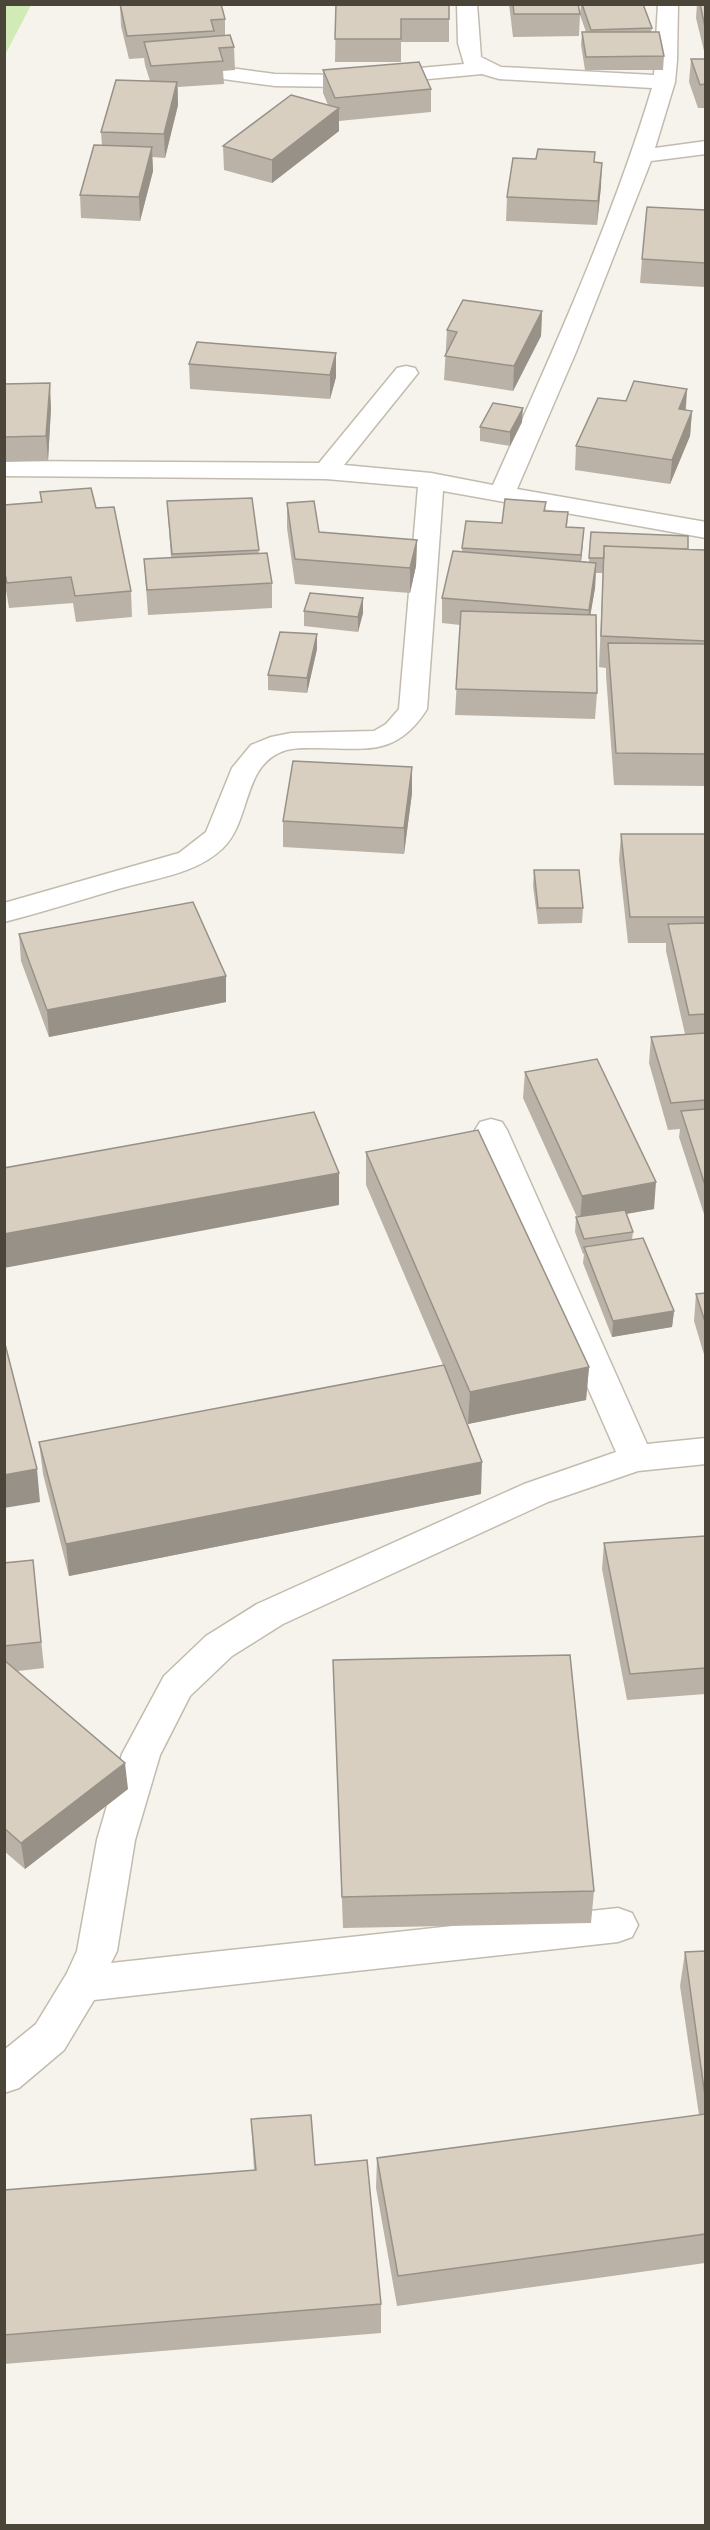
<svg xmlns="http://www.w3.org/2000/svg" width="710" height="2530" font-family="Manrope,sans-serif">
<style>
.green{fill:#d2eab5}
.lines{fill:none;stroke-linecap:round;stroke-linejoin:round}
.minor-casing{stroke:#c2bbae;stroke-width:3}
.minor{fill:#fff;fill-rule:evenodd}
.wall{fill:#bab2a6}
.shaded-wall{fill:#979187}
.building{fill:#d8cfc1;stroke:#979187;stroke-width:1.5}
</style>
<rect width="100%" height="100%" fill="#f6f3ec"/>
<path class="green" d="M5,4L31,5L5,55L4,5Z"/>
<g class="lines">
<defs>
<path id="minor" d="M457,4H477L481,57L501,67L654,75L658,4H678L677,60L675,82L655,148L706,141V154L651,161L576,352L517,489L706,522V538L443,491L427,709C395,760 362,747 310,748C300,748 289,748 279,753C243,769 250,822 223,848C197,874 152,879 118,889C80,900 43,912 4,922V903L179,853L206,832L232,768L251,745L271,737L291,733L374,731L386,724L399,709L418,487L326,479L4,476V461L319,463L397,368L406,366L415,368L418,373L344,465L431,473L493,485C551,355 611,224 652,88L499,79L482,74L343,87L275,86L223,79L216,77L212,73L216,69L223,67L275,74L343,75L464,64L458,43Z
M491,1119L502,1122L507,1130L647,1444L706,1438V1464L638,1471L548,1502L283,1624L232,1656L190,1696L160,1755L135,1840L117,1951L111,1963L618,1908L632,1913L638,1925L632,1937L618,1942L94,2000L64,2050L19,2088L4,2093V2050L36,2024L67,1973L77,1951L97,1840L122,1754L164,1676L206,1636L257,1604L524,1484L616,1452L475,1130L480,1122Z"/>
</defs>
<use href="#minor" class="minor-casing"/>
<use href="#minor" class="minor"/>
</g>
<path class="wall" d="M120,4L225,19V36L234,47L235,70L223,71L224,84L178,87V105L165,158L152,157L153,171L140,221L81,218L80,195L102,146L101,132L150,81L145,65L144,58L129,59L121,26Z
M336,4L449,19V42H401V62H335Z
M509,4H578L580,14L579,36L513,37Z
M581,4H643L652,28L651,32L664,56L663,70H585L581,45L582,32H586L580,15Z
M697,4H705V51H704L696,18Z
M691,59H705V108H698L689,82Z
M323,70L431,89V112L339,121V131L272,183L224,170L223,146L328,105L323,93Z
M601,186L597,225L506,221L507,197Z
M705,210V287L640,283L642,259Z
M542,311L541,336L513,391L444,380L447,330Z
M336,353V377L330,399L190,389L189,364Z
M4,384L51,408L48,461L4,462Z
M687,389L686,410L692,411L690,436L670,484L575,470L576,446L626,401Z
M522,422L510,446L480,441V427Z
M40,492L96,508L131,591L132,617L76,622L73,603L9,608L4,579V505L41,502Z
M252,498L259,553L272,583V608L148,615L144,559L171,558L167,501Z
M287,503L319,532L417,540L416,566L410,593L295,584L287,528Z
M546,511L568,512L567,527L582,553L581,561L589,562L591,532L688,549L705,550V786L614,785L606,675V668L599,667L603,573H596L595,588L590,615L597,693L595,719L455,715L460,625L442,623V598L462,552V548L502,523Z
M304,611L363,613L358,632L304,626Z
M317,649L307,693L268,690V675Z
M412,767V793L404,854L283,847V821Z
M621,834H705V1214H704L679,1137L680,1129L668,1130L649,1063L651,1037L685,1034L666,951V943H628L619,860Z
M534,870L583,908L582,923L538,924L533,886Z
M19,934L226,976V1002L49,1037L21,961Z
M525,1072L654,1209L626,1214L633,1232L632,1240L674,1311L672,1327L612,1337L583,1263L584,1254H583L575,1232L576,1217H577L523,1098Z
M366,1152L589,1367L586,1400L468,1424L459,1404L481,1494L69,1576L43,1474L39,1442L443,1365L366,1185Z
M705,1293V1358L694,1321L696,1294Z
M705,1536V1694L627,1700L602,1569L604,1543Z
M33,1560L44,1668L18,1671L128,1789L25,1869L4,1851V1563Z
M333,1660L594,1891L591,1923L343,1928L334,1692Z
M705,1951V2263L397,2306L376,2188L377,2158L699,2115L680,1986L685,1952Z
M251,2119L315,2165L381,2304V2333L4,2364V2190L254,2170Z"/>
<path class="shaded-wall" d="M177,82L178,105L165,158L164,134Z
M339,108V131L272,183V160Z
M152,147L153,171L140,221L139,197Z
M602,163L601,186L597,225L598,201Z
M542,311L541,336L513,391L514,366Z
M336,353V377L330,399V375Z
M50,383L51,408L48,461L46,436Z
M687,389L685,414L679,409Z
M523,408L522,422L510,446V432Z
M692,411L690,436L670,484L672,460Z
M584,528L582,553L579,581L581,555Z
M417,540L416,566L410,593V568Z
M596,563L595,588L587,635L589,610Z
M363,598V613L358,632V617Z
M317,634V649L307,693V678Z
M412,767V793L404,854V828Z
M226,976V1002L49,1037L47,1010Z
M339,1173V1205L4,1268V1234Z
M656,1182L654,1209L580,1222L582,1196Z
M674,1311L672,1327L612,1337L613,1321Z
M589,1367L586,1400L468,1424L470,1392Z
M482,1462L481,1494L69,1576L66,1544Z
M37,1469L40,1502L4,1508V1475Z
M125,1763L128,1789L25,1869L21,1843Z"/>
<path class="building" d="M120,4H221L225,19L211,20L214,31L127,36Z
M336,4H449V19H401V39H335Z
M513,4H578L580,14H514Z
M582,4H643L652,28L591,30Z
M700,4H705V27Z
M582,32H659L664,56L586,57Z
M230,35L234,47L219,48L223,61L151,66L144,42Z
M691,59H705V84L700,85Z
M419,62L431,89L335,98L323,70Z
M116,80L177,82L164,134L101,132Z
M291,95L339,108L272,160L223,146Z
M94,145L152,147L139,197L80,195Z
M538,149L595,152L594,162L602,163L598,201L507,197L513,158L536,159Z
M647,207L705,210V263L642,259Z
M463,300L542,311L514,366L445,356L457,332L447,330Z
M197,342L336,353L330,375L189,364Z
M634,381L687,389L679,409L692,411L672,460L576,446L598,398L626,401Z
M50,383L46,436L4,437V384Z
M493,403L523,408L510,432L480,427Z
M91,488L96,508L114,507L131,591L75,596L71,577L7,583L4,569V505L42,502L40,492Z
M252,498L259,550L172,554L167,501Z
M505,499L546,502L544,511L568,512L566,527L584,528L581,555L462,548L466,521L502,523Z
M314,501L319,532L417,540L410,568L295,559L287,503Z
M591,532L688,536V549L604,546V558H589Z
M604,546L705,550V641L601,636Z
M453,551L596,563L589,610L442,598Z
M267,553L272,583L147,590L144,559Z
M310,593L363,598L358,617L304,611Z
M461,611L596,615L597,693L456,689Z
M280,632L317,634L307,678L268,675Z
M608,643L705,644V754L616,753Z
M293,761L412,767L404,828L283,821Z
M621,834H705V917H630Z
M534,870H579L583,908H538Z
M193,902L226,976L47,1010L19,934Z
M705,923V1014L689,1015L668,924Z
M705,1033V1100L671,1103L651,1037Z
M597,1059L656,1182L582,1196L525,1072Z
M705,1109V1185L681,1111Z
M314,1112L339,1173L4,1234V1168Z
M478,1130L589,1367L470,1392L366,1152Z
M625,1210L633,1232L584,1239L576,1217Z
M643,1238L674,1311L613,1321L584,1247Z
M705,1293V1322L696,1294Z
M4,1340L37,1469L4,1475Z
M444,1365L482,1462L66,1544L39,1442Z
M705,1536V1668L630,1674L604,1543Z
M33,1560L41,1642L4,1646V1563Z
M570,1655L594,1891L342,1897L333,1660Z
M4,1660L125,1763L21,1843L4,1828Z
M705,1951V2096L685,1952Z
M705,2114V2234L398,2276L377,2158Z
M311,2115L315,2165L367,2160L381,2304L4,2335V2190L256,2170L251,2119Z"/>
<rect width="710" height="2530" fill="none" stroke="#4b4439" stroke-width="12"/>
</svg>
